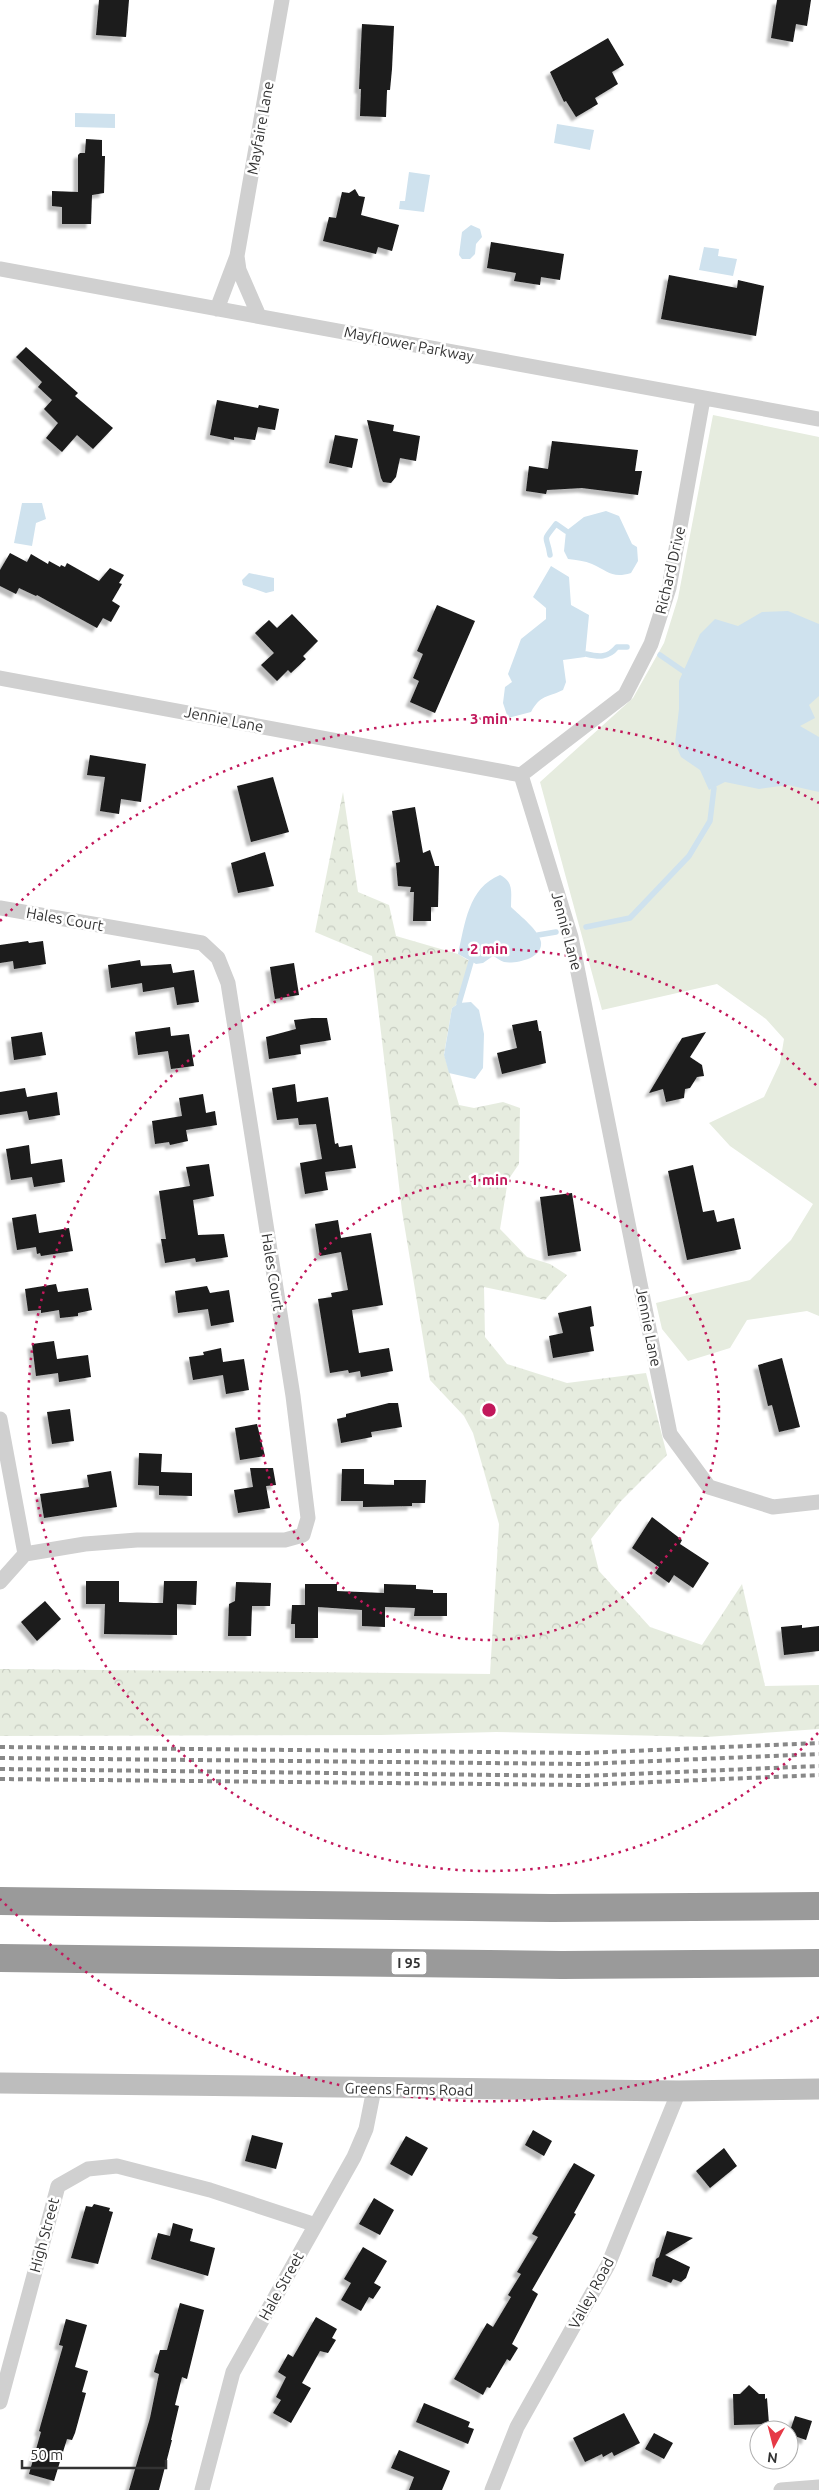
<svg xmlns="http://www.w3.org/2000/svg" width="819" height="2490" font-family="Ubuntu,sans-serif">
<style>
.forest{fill:url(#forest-crowns)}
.park{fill:#e6ecdf}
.water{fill:#cfe2ee}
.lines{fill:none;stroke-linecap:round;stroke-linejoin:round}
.stream{stroke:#cfe2ee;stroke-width:5.5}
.building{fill:#1a1a1a;filter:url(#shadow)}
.street{stroke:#d0d0d0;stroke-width:15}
.secondary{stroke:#bdbdbd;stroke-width:21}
.highway{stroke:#9a9a9a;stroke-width:28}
.rail{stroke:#888;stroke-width:4;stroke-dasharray:5 4;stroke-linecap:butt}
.ring{fill:none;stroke:#c2185b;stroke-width:2.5;stroke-dasharray:2.5 5}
.labels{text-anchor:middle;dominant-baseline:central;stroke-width:5;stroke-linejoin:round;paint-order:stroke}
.shield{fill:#fff;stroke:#707070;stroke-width:1}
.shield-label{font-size:14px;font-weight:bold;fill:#333}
.street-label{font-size:15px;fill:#333;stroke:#fff}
.centre{fill:#c2185b;stroke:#fff;stroke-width:2.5}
.ring-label{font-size:15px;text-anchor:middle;font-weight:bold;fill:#c2185b;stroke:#fff;stroke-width:5;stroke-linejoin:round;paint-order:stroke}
</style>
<defs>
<pattern id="forest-crowns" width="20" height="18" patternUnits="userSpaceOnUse" patternTransform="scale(1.25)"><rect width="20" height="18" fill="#e6ecdf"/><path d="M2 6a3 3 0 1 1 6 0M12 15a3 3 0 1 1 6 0" fill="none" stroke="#c6cbc0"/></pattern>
<filter id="shadow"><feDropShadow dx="-4.5" dy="4.5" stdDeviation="1" flood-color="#0004"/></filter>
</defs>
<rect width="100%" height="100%" fill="#fff"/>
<path class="forest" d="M343,792L358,892L389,905L396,936L458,954L471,962L459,1003L452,1008L444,1054L459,1105L474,1108L503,1102L520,1108L519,1164L508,1180L500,1229L527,1257L550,1264L567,1275L545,1300L484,1287L485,1337L507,1364L567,1383L646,1373L667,1455L621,1501L591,1539L599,1571L650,1627L702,1645L742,1584L765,1686L819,1685V1729L706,1737L496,1732L381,1735L0,1736V1669L490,1674L499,1524L473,1433L464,1416L430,1380L402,1211L372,956L315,932Z"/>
<path class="park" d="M713,415L819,437V1316L807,1311L747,1320L730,1348L688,1361L662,1329L656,1303L750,1280L791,1240L813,1204L730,1146L709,1123L764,1097L780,1063L784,1039L766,1019L717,984L602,1010L540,782L633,698L664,643L678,598Z"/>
<path class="water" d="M75,113L115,114V128L75,127Z
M557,124L594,130L590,150L554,143Z
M409,172L430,175L424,212L399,209L400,201H405Z
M471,225L480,229L482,237L476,244L475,254L470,259H462L459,255L462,232Z
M704,247L719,249L718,256L737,259L733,276L699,270Z
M22,503H42L46,519L36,523L32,546L14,543Z
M606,511L619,516L632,544L637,547L638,561L631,573C612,579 608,571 592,564C585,561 576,560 568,559L564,551L566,531L584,517Z
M551,566L569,577L571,605L589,615L585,657L563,660L566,682L563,690C547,698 541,694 531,712L508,718L503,703L505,687L512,682L508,674L521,639L546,619V608L533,597Z
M249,573L274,578V591L266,593L243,585L242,580Z
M788,611L819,624V696L809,705L815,718L800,726L819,737V792L788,785L759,789L725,782L709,790L700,770L681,757L675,743L679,709V681L700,634L715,619L738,626L762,612Z
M500,875C514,882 511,892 511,907C520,916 539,930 541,942C543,959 515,964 504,962C500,961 496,957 493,956L483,963L476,964L458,954C465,924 468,888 500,875Z
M471,1002L479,1010L484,1034L483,1068L475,1079L449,1073L444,1055L452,1008L459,1003Z"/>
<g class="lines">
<path class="stream" d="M550,555C547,534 541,543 556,524L566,531
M586,654C599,657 608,658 617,647H627
M660,655L686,673
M586,927L630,918L689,856L710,821L714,788
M538,935L556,932
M459,1003L471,962"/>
</g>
<path class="building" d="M99,0H129L126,37L96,35Z
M777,0H811L807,26L796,24L793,42L771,38Z
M362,24L394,26L392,69L390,90H387L386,117L360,116L361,89H359Z
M608,38L624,65L612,72L618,84L595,98L598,104L576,117L566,101L564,102L550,72Z
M86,139L102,140V156H105L104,193L92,195L91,224H62V207L52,206V191L78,192V155L80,153H85Z
M355,189L359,196L365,197L361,215L399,225L392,251L378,247L376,254L323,241L329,217L336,218L342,192L349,193Z
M491,242L564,254L560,280L541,277L540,285L514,281L516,273L487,268Z
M669,275L737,288L738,280L764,286L756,336L661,319Z
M26,347L78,393L75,396L113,428L93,449L77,435L62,452L46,438L58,423L44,409L52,400L38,387L42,382L16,357Z
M217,400L258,408L259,405L279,409L275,430L258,427L255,440L234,437V440L210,435Z
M367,420L394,425L393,431L420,436L416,461L400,458L396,477L391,483L383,482L381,478Z
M335,435L358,439L352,468L329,463Z
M552,441L638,450L635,471H642L638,495L582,488L547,490L546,494L526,491L529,466L548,469Z
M10,553L27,562L31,554L48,564L49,561L60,567L61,565L65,567L67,563L99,581L110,568L124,575L119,583L122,584L112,601L120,606L111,622L103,618L97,628L37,595L36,596L19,588L16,594L0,586V570Z
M437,605L475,621L435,713L410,702L419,681L413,678L423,654L417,651Z
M292,614L318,641L303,656L306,659L291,673L288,670L277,681L261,665L274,653L255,633L269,620L277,628Z
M90,755L146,764L141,802L121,799L119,814L100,811L105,777L87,775Z
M273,777L289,832L251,842L237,786Z
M415,807L423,853L430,850L435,866H439L438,907H431V921H413L414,892H410L411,887L398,886L396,863L400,862L392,811Z
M265,852L274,886L238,893L231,863Z
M28,941L29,943L43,941L46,964L14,969L13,961L0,963V945Z
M140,960L141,966L171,964L173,973L194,970L199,1002L177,1005L174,987L143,992L142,983L111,988L108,965Z
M294,963L299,995L275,999L270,967Z
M312,1018H327L331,1040L300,1045L301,1054L269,1059L266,1037L296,1029L294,1020Z
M537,1020L539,1031H541L546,1063L502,1074L497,1053L517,1048L512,1025Z
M170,1027L171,1036L189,1034L194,1066L171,1069L168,1051L138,1055L135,1032Z
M42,1032L46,1055L14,1060L11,1037Z
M706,1032L690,1057L702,1065L704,1076L697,1077L690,1088L685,1089L684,1098L666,1102L663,1089L649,1093L682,1038Z
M295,1084L297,1102L328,1097L335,1144L338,1143L339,1147L352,1145L356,1168L325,1172L328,1190L305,1194L300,1163L322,1159L316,1124L299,1125L298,1118L277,1120L272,1088Z
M25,1088L27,1097L57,1092L60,1115L29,1120L27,1111L0,1115V1092Z
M203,1094L206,1113L215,1111L217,1125L186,1130L188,1141L170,1145L169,1142L155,1144L152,1121L182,1116L179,1098Z
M29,1145L31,1164L62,1159L65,1182L34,1187L32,1177L11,1180L6,1149Z
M209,1164L214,1196L193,1200L198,1235L224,1234L228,1257L196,1262L195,1258L165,1263L161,1239H166L159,1191L190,1186L186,1167Z
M693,1165L703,1212L714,1210L717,1222L734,1218L741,1249L687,1260L668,1171Z
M572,1193L581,1251L548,1256L540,1197Z
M36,1214L39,1233L69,1228L73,1251L41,1256L40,1253L37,1254L36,1247L17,1250L12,1218Z
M338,1220L341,1238L371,1233L383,1305L352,1310L353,1317L359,1353L389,1348L393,1371L361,1377L360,1371L349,1373L348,1370L330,1373L318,1299L332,1297L331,1293L348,1290L341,1252L320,1256L315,1224Z
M56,1284L58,1292L88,1288L92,1310L78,1313V1316L60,1318L59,1310L41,1313V1310L28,1311L25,1289Z
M207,1286L210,1293L229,1290L234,1322L211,1326L208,1309L178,1313L175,1291Z
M591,1306L594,1326L590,1327L594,1351L553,1358L549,1336L563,1333L558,1313Z
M54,1341L57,1359L88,1355L91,1377L59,1382L58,1373L36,1376L32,1344Z
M221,1348L223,1362L244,1359L249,1390L226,1394L223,1375L193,1380L189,1357L204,1355L203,1352Z
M782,1358L800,1427L779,1432L772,1405L768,1406L758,1365Z
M389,1403H398L402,1427L371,1432L372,1437L341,1443L337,1419L346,1417V1414Z
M70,1409L74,1441L52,1444L47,1412Z
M257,1424L265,1456L240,1460L235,1428Z
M139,1453L162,1454L161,1472L192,1473V1496L159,1495V1486L138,1485Z
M250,1468H273L276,1485L266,1486L270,1508L238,1513L234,1490L253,1487Z
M342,1469H364V1484L394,1485V1480H426L425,1503H412V1506L363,1507V1501H341Z
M111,1471L117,1507L44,1518L40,1494L89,1487L87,1475Z
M652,1517L682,1540L680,1544L709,1563L693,1588L674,1575L669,1583L655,1573L659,1567L632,1548Z
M86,1581H119V1602L154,1603H163L164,1581H197L196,1605L177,1604V1635L104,1634L105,1604H86Z
M236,1582L271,1583L270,1606H252L251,1636H228L229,1604L235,1601Z
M305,1584H337V1591L384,1593V1584L416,1585V1589L433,1590V1593H447V1616H414L415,1608L385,1607V1627L362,1626V1610L318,1607V1638H295V1624H291L292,1605H305Z
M45,1601L61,1619L37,1641L21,1622Z
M802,1625V1628L819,1626V1651L784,1655L781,1627Z
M533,2130L552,2141L544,2156L525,2145Z
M252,2135L283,2143L276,2169L245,2161Z
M406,2136L428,2148L412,2176L390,2164Z
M724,2148L737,2166L710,2188L696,2171Z
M574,2163L595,2175L574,2213L576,2214L532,2290L538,2294L512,2344L518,2348L510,2361L507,2359L490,2388L487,2387L483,2395L454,2379L487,2323L493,2327L511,2297L508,2295L521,2274L517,2272L538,2237L532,2234Z
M374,2198L394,2210L380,2235L359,2224Z
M94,2204L110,2208L109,2211L113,2212L98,2264L71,2258L86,2206L92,2207Z
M173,2223L193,2229L190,2241L215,2248L208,2276L151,2259L158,2233L170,2236Z
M667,2231L693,2238L665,2255L690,2267L686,2278L681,2282L673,2279L671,2283L652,2276L656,2259L659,2257Z
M363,2247L387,2261L374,2283L381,2287L373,2299L369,2297L361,2311L341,2300L351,2283L344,2279Z
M180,2303L204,2310L187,2379L182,2377L175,2405L179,2406L171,2440H172L159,2490H129L150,2418L159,2374L154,2372L160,2350H167Z
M316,2317L337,2329L332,2338L336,2340L328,2353L320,2351L302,2383L311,2388L291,2423L273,2413L281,2400L276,2397L286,2377L278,2372L288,2354L293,2357Z
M66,2319L87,2325L75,2367L88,2371L82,2392L86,2393L75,2433L72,2440L67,2439L54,2481L29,2474L41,2432L39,2431L63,2346L59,2345Z
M749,2385L759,2394H765V2399L767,2398L769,2424L734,2425L733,2394H740Z
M424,2403L470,2422L468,2427L474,2429L468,2444L416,2422Z
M624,2413L640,2443L614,2456L612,2452L603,2457L602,2454L585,2462L573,2438Z
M795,2416L812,2421L806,2440L789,2434Z
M654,2433L673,2443L664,2459L645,2449Z
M399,2450L450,2471L442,2490H409L414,2477L391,2468Z"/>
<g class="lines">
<path class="street" d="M237,256L239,270L259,316
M0,269L819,419
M217,309L237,256L282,0
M0,678L521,775L571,937L670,1434L709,1487L773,1507L819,1502
M521,775L625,695L651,644L669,588L703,399
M0,908L202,943L218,958L228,983L293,1396L308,1518L303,1535L285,1540H137L85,1544L25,1554L0,1582
M0,1419L25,1554
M0,2402L58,2186L88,2169L117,2166L210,2190L316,2225
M202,2490L233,2372L354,2157L366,2129L374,2089
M492,2490L517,2427L608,2265L679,2091
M781,2490L819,2487"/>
<path class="secondary" d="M0,2083L679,2091L819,2089"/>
<path class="highway" d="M0,1901L552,1908L819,1906
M0,1958L562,1965L819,1963"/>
<path class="rail" d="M0,1747L584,1753L819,1743
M0,1758L584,1764L819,1754
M0,1769L584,1776L819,1766
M0,1779L583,1785L819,1775"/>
</g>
<g class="ring">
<circle cx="489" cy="1410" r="230"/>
<path d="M818 1733A461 461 0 1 1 818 1087"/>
<path d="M819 2017A691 691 0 0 1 0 1899M0 921A691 691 0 0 1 819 803"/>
</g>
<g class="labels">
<rect class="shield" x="391.5" y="1951.5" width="35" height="23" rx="4"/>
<g class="shield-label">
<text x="409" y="1963">I 95</text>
</g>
<g class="street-label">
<text transform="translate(260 128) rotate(-80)">Mayfaire Lane</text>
<text transform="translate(409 344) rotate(11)">Mayflower Parkway</text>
<text transform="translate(670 570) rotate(-77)">Richard Drive</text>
<text transform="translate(224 719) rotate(11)">Jennie Lane</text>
<text transform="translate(65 919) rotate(10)">Hales Court</text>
<text transform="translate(567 931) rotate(75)">Jennie Lane</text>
<text transform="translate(273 1272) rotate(81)">Hales Court</text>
<text transform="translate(649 1327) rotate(79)">Jennie Lane</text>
<text transform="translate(409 2089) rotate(1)">Greens Farms Road</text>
<text transform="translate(44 2235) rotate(-75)">High Street</text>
<text transform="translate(281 2286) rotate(-61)">Hale Street</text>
<text transform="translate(591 2293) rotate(-62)">Valley Road</text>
</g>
</g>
<circle cx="489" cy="1410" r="8" class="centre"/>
<g class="ring-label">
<text x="489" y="724">3 min</text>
<text x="489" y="954">2 min</text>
<text x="489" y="1185">1 min</text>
</g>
<g transform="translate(774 2445) rotate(187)"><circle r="24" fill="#ffffff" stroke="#adadad"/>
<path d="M0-4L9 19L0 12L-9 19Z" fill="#e63946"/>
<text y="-8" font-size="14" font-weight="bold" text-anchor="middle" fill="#333333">N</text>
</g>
<path d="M22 2460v8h144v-8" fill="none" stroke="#333333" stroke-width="2.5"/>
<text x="30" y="2460" font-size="15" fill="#333333" stroke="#ffffff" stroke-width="4" paint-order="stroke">50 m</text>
</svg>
